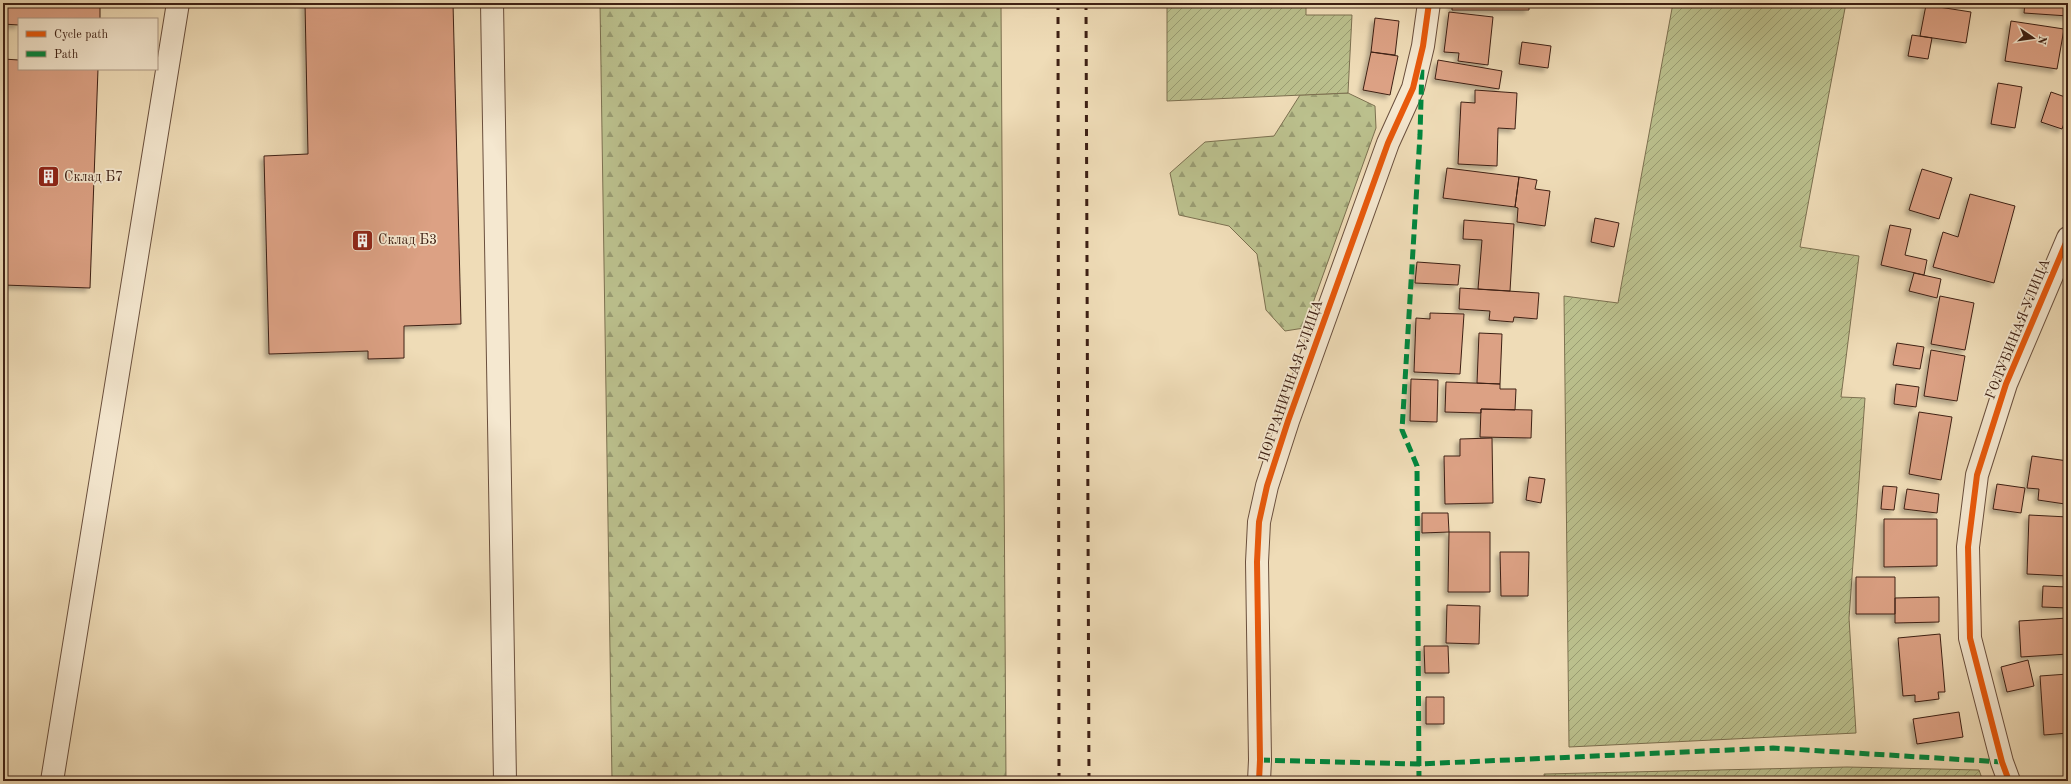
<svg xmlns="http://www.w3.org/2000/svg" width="2071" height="784" font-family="'Old Standard TT',serif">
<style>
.forest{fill:url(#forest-firs);stroke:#7c7050}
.garden{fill:url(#garden-furrows);stroke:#7c7050}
.building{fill:#dca184;stroke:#3e2014;filter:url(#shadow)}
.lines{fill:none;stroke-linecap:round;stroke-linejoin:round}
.minor-casing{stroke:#6a4f3d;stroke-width:24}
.minor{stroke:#f5e8d0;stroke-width:22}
.rail{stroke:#3e2014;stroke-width:3;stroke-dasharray:7 7;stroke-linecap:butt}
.quiet{stroke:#00873e;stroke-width:5;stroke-dasharray:10 5;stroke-linecap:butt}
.cycleway-casing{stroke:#f5e8d0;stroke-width:8}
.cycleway{stroke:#e8590c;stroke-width:6}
.labels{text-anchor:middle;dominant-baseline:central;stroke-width:3.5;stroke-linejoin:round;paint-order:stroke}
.poi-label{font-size:14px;fill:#3e2014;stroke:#f5e8d0;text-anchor:start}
.street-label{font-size:14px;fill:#3e2014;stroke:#f5e8d0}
</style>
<defs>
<pattern id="forest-firs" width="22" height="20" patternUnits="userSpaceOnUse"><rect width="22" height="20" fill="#bbc08d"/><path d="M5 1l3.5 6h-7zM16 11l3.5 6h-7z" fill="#999c72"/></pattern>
<pattern id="garden-furrows" width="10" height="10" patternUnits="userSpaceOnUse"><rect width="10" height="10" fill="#bbc08d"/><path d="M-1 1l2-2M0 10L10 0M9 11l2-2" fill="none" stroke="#999c72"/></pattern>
<filter id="shadow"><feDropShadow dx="-3.5" dy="3.5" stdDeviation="2" flood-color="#0004"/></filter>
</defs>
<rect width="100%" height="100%" fill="#efdcb7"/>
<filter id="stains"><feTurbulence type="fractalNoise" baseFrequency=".005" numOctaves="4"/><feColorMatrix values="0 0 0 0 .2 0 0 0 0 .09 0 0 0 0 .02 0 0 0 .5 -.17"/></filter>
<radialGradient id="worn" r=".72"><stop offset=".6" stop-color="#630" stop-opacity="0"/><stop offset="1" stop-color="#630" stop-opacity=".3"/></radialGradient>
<path class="forest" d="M600,3H1001L1006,781H612Z
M1348,93L1375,106L1376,128L1304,328L1285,331L1266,310L1257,254L1229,226L1179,215L1170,173L1205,142L1274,136L1300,95Z"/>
<path class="garden" d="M1167,3H1306V15H1352L1348,93L1167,101Z
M1673,3H1846L1800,247L1859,256L1841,397L1865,398L1849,618L1856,733L1569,747L1564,296L1618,303Z
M1847,767L1979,770L1983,781H1545L1544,774Z"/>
<path class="building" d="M3,3H100V19H19V25L3,24Z
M305,3H453L461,324L404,326V358L368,359V351L269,354L264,156L308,154Z
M1452,3H1529V10H1452Z
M2025,3H2068V16L2024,13Z
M1926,5L1971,12L1966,43L1920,36Z
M1449,12L1493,17L1488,65L1458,61L1459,53L1444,52Z
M1375,18L1399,21L1395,55L1371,52Z
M2011,21L2064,29L2057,69L2005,61Z
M1912,35L1932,38L1928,59L1908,56Z
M1522,42L1551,46L1548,68L1519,64Z
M1371,52L1398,56L1390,95L1363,90Z
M3,59L19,60V69H98L90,288L3,285Z
M1438,60L1502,71L1499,89L1435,79Z
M1998,83L2022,87L2015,128L1991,124Z
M1475,90L1517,93L1515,129L1498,128L1497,166L1458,164L1461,102L1475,103Z
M2051,92L2068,98V112L2062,129L2041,122Z
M1447,168L1519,177L1515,207L1443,198Z
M1922,169L1952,178L1939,219L1909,210Z
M1519,177L1537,180L1535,189L1550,191L1545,226L1517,222L1518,208L1515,207Z
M1970,194L2015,206L1994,283L1933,267L1943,232L1958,237Z
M1595,218L1619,223L1614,247L1591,242Z
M1464,220L1514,224L1510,291L1478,289L1482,240L1463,239Z
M1890,225L1911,229L1905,255L1927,260L1924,275L1881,265Z
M1417,262L1460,265L1458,285L1415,283Z
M1914,273L1941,279L1937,298L1909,291Z
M1460,288L1539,293L1537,319L1514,317L1513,322L1489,320L1490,311L1459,309Z
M1940,296L1974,303L1965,350L1931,344Z
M1430,313L1464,314L1460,374L1414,372L1416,318L1430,319Z
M1479,333L1502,334L1500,384L1477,383Z
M1897,343L1924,347L1920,369L1893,365Z
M1931,350L1965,356L1957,401L1924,396Z
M1411,379L1438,380L1437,422L1410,421Z
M1446,382L1500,384V389H1516L1515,410L1481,409V413L1445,412Z
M1896,384L1919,387L1916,407L1894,404Z
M1481,409L1532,410L1531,438L1480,437Z
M1919,412L1952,417L1941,480L1909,474Z
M1492,438L1493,503L1445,504L1444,456H1460V439Z
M2032,456L2068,461V482L2065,504L2038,500L2039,489L2027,488Z
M1529,477L1545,479L1541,503L1526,500Z
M1997,484L2025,488L2021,513L1993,509Z
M1883,486L1897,487L1894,510L1881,509Z
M1907,489L1939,494L1937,513L1904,509Z
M1422,513H1448L1449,532L1422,533Z
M2029,515L2068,517V576L2027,574Z
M1884,519H1937V566L1884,567Z
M1449,532H1490V592H1448Z
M1500,552H1529L1528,596H1501Z
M1856,577H1895V614H1856Z
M2043,586L2068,587V608L2042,607Z
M1939,597V622L1895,623V598Z
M1447,605L1480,606L1479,644L1446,643Z
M2068,618V654L2021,657L2019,621Z
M1940,634L1945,692H1938L1939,699L1915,702V695L1903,696L1898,638Z
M1424,646H1448L1449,673H1425Z
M2028,660L2034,686L2007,692L2001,667Z
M2068,674V733L2044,735L2040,676Z
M1426,697H1444V724H1426Z
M1959,712L1963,737L1917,744L1913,719Z"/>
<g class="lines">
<defs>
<path id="minor" d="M492,3L505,781
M52,781L178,3
M1259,781L1260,760L1257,562L1259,522L1267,486L1288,421L1388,143L1413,88L1423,46L1429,3
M2009,781L2002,762L1970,638L1968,547L1977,475L2006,384L2068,238"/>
</defs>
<use href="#minor" class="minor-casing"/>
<use href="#minor" class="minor"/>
<path class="rail" d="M1058,3L1059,781
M1086,3L1089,781"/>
<path class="quiet" d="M1260,760L1419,764L1773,748L2002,762
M1419,781L1417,466L1402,430L1420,135L1422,66"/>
<defs>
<path id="cycleway" d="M1259,781L1260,760L1257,562L1259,522L1267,486L1288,421L1388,143L1413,88L1423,46L1429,3
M2009,781L2002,762L1970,638L1968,547L1977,475L2006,384L2068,238"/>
</defs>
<use href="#cycleway" class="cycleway-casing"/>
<use href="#cycleway" class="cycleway"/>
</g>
<defs>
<symbol id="building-square" viewBox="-11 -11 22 22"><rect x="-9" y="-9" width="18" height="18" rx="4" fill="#8f2418" stroke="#f5e8d0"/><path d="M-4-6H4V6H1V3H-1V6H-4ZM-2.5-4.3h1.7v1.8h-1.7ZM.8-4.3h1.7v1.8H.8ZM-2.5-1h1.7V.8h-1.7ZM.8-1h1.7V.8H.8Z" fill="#fff"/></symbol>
</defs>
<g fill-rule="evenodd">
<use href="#building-square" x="36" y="164" width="25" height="25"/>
<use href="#building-square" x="350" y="228" width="25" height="25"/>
</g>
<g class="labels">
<g class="poi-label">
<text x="64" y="177">Склад Б7</text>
<text x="378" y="240">Склад Б3</text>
</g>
<g class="street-label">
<text transform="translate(2018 329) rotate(-68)">ГОЛУБИНАЯ УЛИЦА</text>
<text transform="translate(1291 381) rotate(-71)">ПОГРАНИЧНАЯ УЛИЦА</text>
</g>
</g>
<rect width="2071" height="784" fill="none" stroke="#efdcb7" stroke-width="16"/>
<rect x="4" y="4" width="2063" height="776" fill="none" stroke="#3e2014" stroke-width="2"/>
<rect x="8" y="8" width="2055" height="768" fill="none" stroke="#3e2014"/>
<rect x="18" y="18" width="140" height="52" fill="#f5e8d0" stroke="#ac9885"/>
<rect x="26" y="31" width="20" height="6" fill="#e8590c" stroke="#ac9885"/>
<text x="54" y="38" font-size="12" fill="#3e2014">Cycle path</text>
<rect x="26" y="51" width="20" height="6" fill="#00873e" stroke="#ac9885"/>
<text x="54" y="58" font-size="12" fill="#3e2014">Path</text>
<g transform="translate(2033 38) rotate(103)" stroke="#f5e8d0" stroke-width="3" paint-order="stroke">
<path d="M0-3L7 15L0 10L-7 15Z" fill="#3e2014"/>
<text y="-6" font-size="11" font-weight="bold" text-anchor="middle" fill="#3e2014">N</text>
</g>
<rect width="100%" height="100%" filter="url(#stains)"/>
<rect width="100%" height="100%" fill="url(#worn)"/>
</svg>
